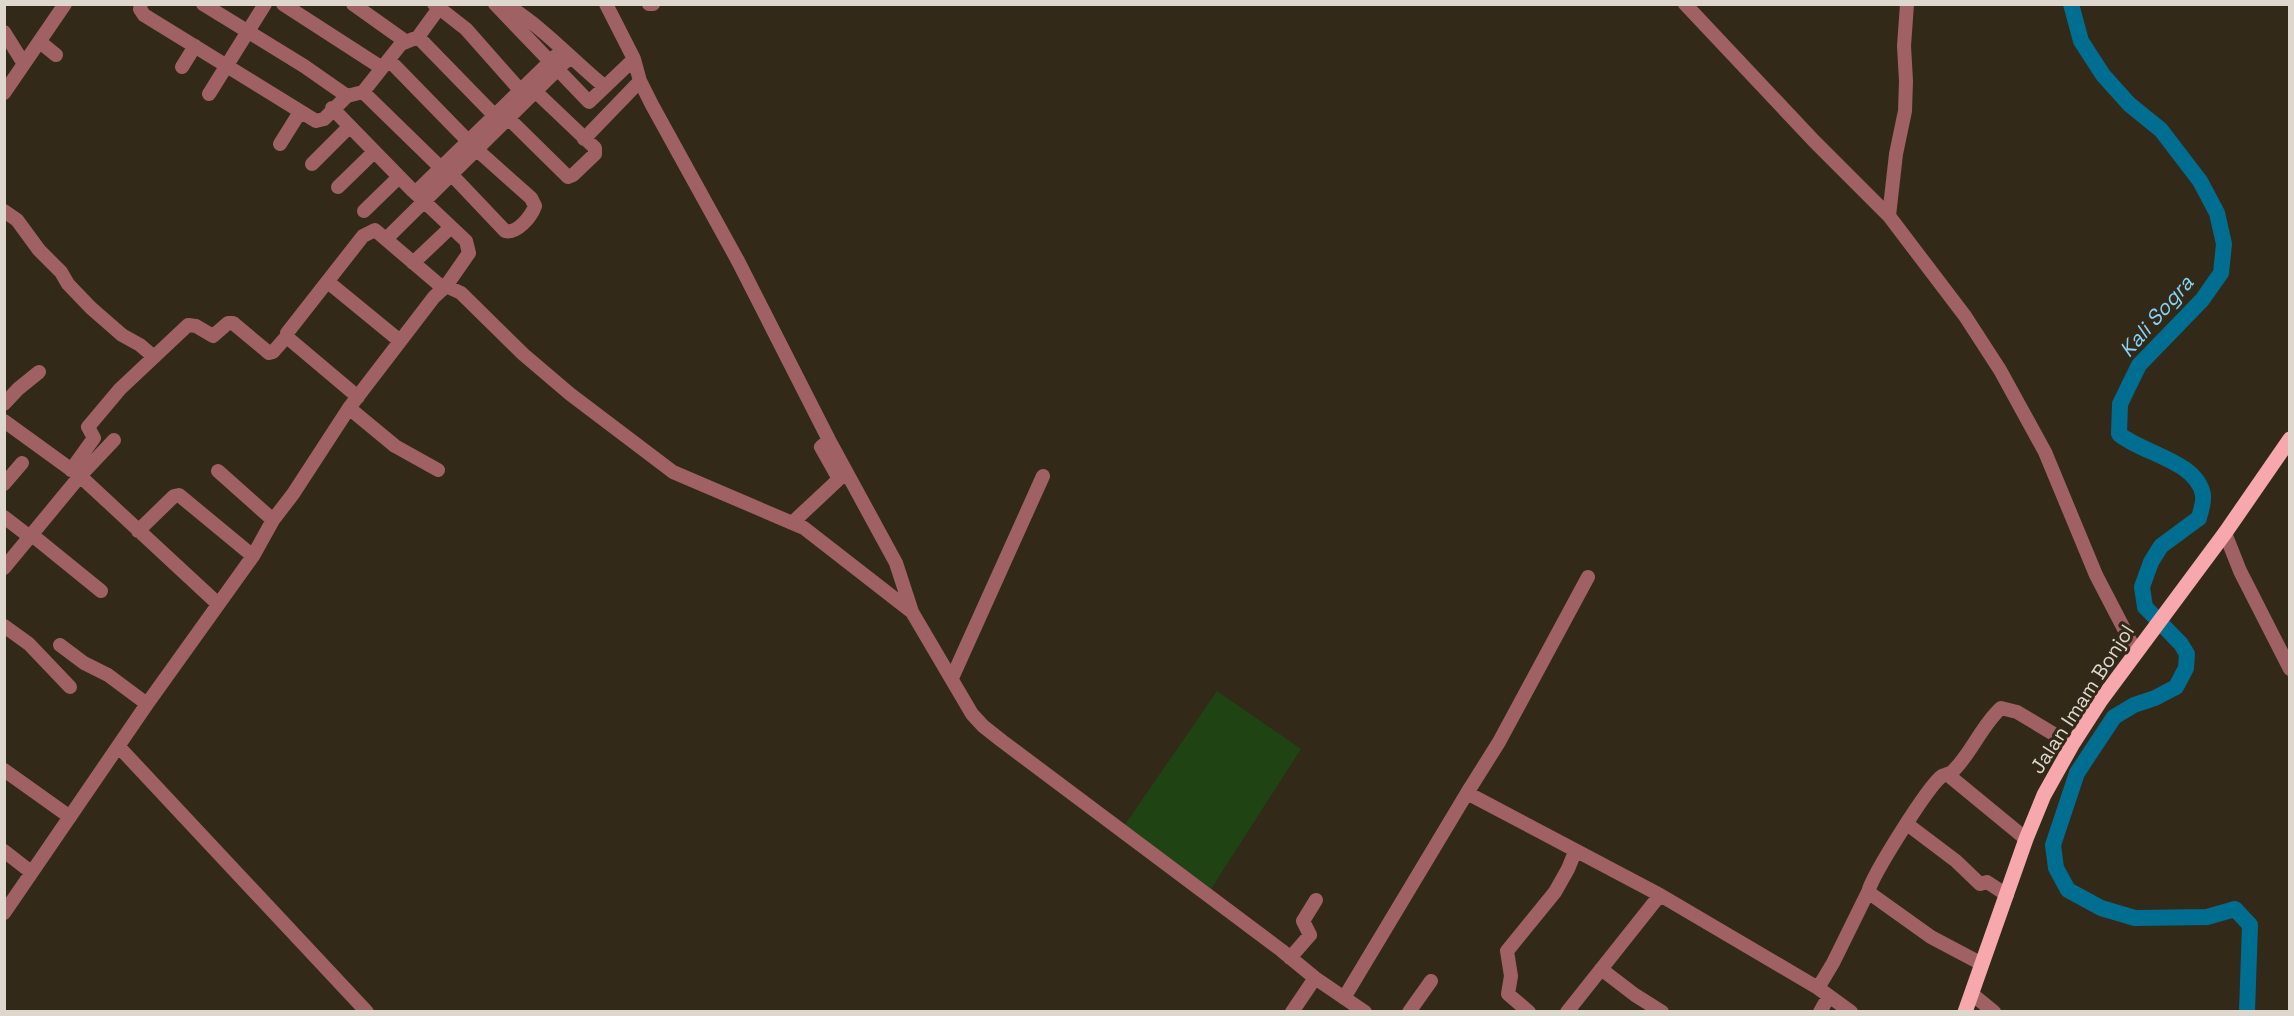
<svg xmlns="http://www.w3.org/2000/svg" width="2294" height="1016" font-family="'Space Grotesk',sans-serif">
<style>
.green{fill:#1f4312}
.lines{fill:none;stroke-linecap:round;stroke-linejoin:round}
.river{stroke:#006e91;stroke-width:16}
.minor{stroke:#a06165;stroke-width:14}
.major{stroke:#f7a8ad;stroke-width:15}
.labels{text-anchor:middle;dominant-baseline:central;stroke-width:6;stroke-linejoin:round;paint-order:stroke}
.street-label{font-size:20px;fill:#ddd7cd;stroke:#322919}
.water-label{font-size:21px;font-style:italic;fill:#85d4f7;stroke:#322919}
</style>
<rect width="100%" height="100%" fill="#322919"/>
<path class="green" d="M1217,691L1301,749L1211,889L1124,826Z"/>
<g class="lines">
<path class="river" d="M2071,4L2081,41L2103,75L2129,104L2161,130L2200,181L2217,213L2224,244L2221,273L2202,300L2139,365L2120,404L2119,434C2143,454 2197,461 2203,495C2204,501 2201,511 2199,518L2161,546L2151,562L2142,587L2145,607L2181,644L2187,654L2186,668L2176,687L2155,698L2134,705L2114,717L2077,773L2053,845L2056,868L2068,890L2101,908L2135,918L2207,917L2235,909L2250,925L2247,1012"/>
<path class="minor" d="M141,4L140,9L144,15L316,121L324,119L347,96L363,92L401,44L418,37L442,4
M203,4L304,66L347,96
M283,4L382,68
M353,4L405,41
M434,4L466,29L520,90
M495,4L589,102L634,59
M505,4C542,26 571,59 604,86
M606,4L634,59L640,81L652,105L738,261L829,440L896,563L912,612L972,714L983,726L1002,741L1281,950L1315,978L1365,1012
M649,4H653
M1685,4L1814,141L1889,216L1965,316L2000,370L2045,452L2096,575L2136,652
M4,32L24,64
M418,37L495,116
M40,42L56,55
M389,60L468,141
M182,67L195,46
M363,92L441,168
M4,93L65,4
M209,94L265,4
M332,108L413,191L466,241L469,253L446,286
M508,118L568,177L573,175L595,154V148L535,91
M584,139L640,81
M280,144L300,112
M312,164L349,127
M451,174L505,231C517,234 531,217 535,206L531,198L476,149
M338,187L374,152
M415,193L562,50
M4,211L17,220L39,250L61,272L68,284L91,308L122,335L140,345L154,357
M364,211L399,177
M1889,216L1896,154L1905,111L1906,81L1904,46L1907,4
M387,238L569,58
M413,263L451,227
M328,282L400,341
M358,397L288,338L287,333L363,236L375,230L443,288
M4,404L18,389L39,372
M349,408L395,446L438,470
M4,421L80,476L217,603
M71,470L94,438L88,427L120,389L188,325L196,326L213,336L228,323H233L269,353L273,352L287,336
M218,471L273,520
M4,484L22,463
M4,517L30,537
M792,523L839,479L821,447L829,440
M138,531L174,496L179,495L253,556
M2225,533L2240,571L2290,669
M32,535L101,591
M4,568L80,476L114,440
M4,626L29,644L70,687
M60,645L84,663L108,675L147,704
M952,678L1043,476
M119,747L367,1012
M4,770L70,817
M1947,774L2026,839
M1467,793L1499,742L1588,577
M1907,824L1956,861L1980,884L1987,882L2007,895
M4,851L31,872
M1868,892L1931,937L1982,964
M4,913L147,704L253,556L273,520L293,494L349,408L434,297L446,286L461,293L523,354L570,394L673,472L804,528L912,612
M1290,958L1310,935L1303,921L1316,900
M1601,969L1635,995L1662,1012
M1972,994L1994,1012
M1344,998L1467,793L1660,895L1818,988
M1292,1012L1315,978
M1409,1012L1431,981
M1529,1012L1508,994L1511,976L1507,951L1555,892L1568,869L1575,852
M1567,1012L1660,895
M1820,1012L1829,996
M1851,1012L1818,988L1833,963L1868,892C1873,874 1928,786 1942,776C1946,774 1951,774 1954,770C1972,752 1982,725 2001,708L2017,712L2072,745"/>
<path class="major" d="M1965,1012L2026,839L2044,795L2072,745L2101,700L2225,533L2290,439"/>
</g>
<g class="labels">
<g class="street-label">
<text transform="translate(2082 699) rotate(-57)">Jalan Imam Bonjol</text>
</g>
<g class="water-label">
<text transform="translate(2156 316) rotate(-49)">Kali Sogra</text>
</g>
</g>
<rect width="2294" height="1016" fill="none" stroke="#ddd7cd" stroke-width="12"/>
</svg>
